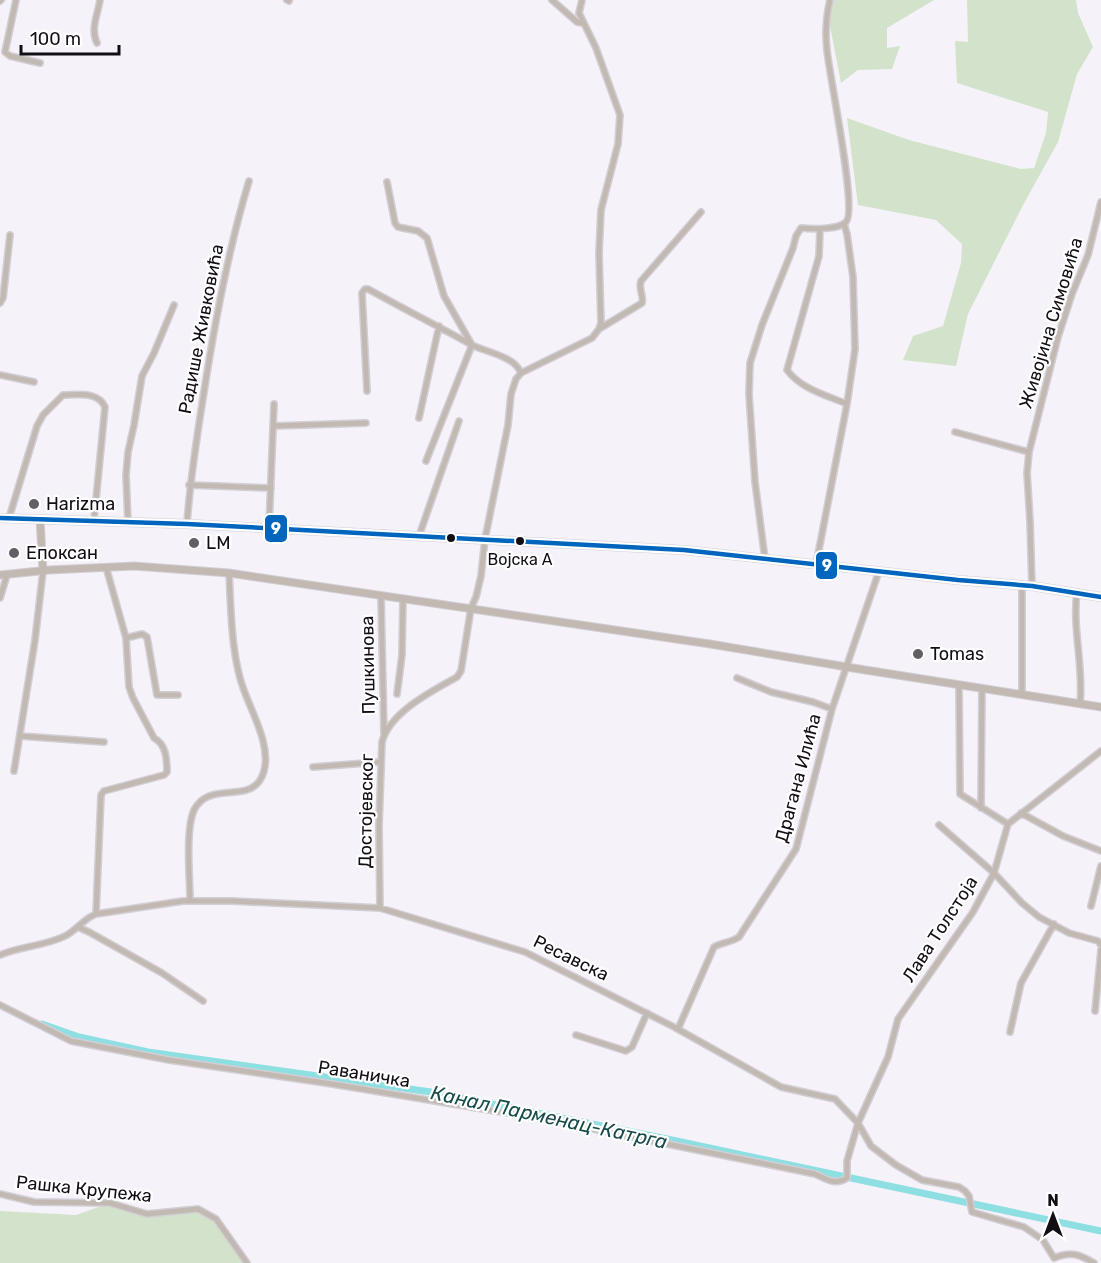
<svg xmlns="http://www.w3.org/2000/svg" width="1101" height="1263" font-family="Rubik,sans-serif">
<style>
.green{fill:#d3e3cb}
.lines{fill:none;stroke-linecap:round;stroke-linejoin:round}
.canal{stroke:#8edfe2;stroke-width:7}
.minor-casing{stroke:#d2ced5;stroke-width:8}
.tertiary-casing{stroke:#d2ced5;stroke-width:9}
.secondary-casing{stroke:#d2ced5;stroke-width:10}
.minor{stroke:#c1b9b2;stroke-width:5}
.tertiary{stroke:#c1b9b2;stroke-width:7}
.secondary{stroke:#b7ada4;stroke-width:8}
.bus-1-casing{stroke:#fff;stroke-width:9}
.bus-1{stroke:#0065bd;stroke-width:4.5}
.poi-dot{fill:#625e66;stroke:#fff;stroke-width:2}
.bus-dot{fill:#130e16;stroke:#fff;stroke-width:2}
.labels{text-anchor:middle;dominant-baseline:central;stroke-width:4.5;stroke-linejoin:round;paint-order:stroke}
.bus-label{font-size:16px;fill:#130e16;stroke:#fff}
.street-label{font-size:18px;fill:#130e16;stroke:#fff}
.poi-label{font-size:18px;fill:#130e16;stroke:#fff;text-anchor:start}
.water-label{font-size:20px;font-style:italic;fill:#184c4c;stroke:#fff}
.line-badge{stroke:#fff;stroke-width:2}
.badge-label{font-size:16px;text-anchor:middle;font-weight:bold;fill:#fff}
</style>
<rect width="100%" height="100%" fill="#f6f2fa"/>
<path class="green" d="M834,0H934L887,28V48L900,46L892,69L858,70L841,83L829,21Z
M967,0H1076L1078,13L1093,47L1077,74L1058,142L1022,207L968,314L956,366L903,360L913,336L943,326L961,263L962,244L936,220L858,205L847,118L909,140L1021,169L1034,168L1046,133L1048,112L957,83L955,41L968,42Z
M110,1203L147,1214L198,1209L216,1219L247,1263H0V1211L76,1215Z"/>
<g class="lines">
<path class="canal" d="M42,1024L79,1037L148,1052L438,1093L672,1140L1101,1231"/>
<defs>
<path id="minor" d="M16,0L5,52L10,56L40,63
M287,0L289,1
M552,0L577,22L582,23
M0,1L1,0
M97,43C90,29 98,14 100,0
M387,182L395,223L398,227L418,231L427,238L444,296L472,345L426,461
M820,229L819,256L787,370C801,389 826,395 847,404
M0,303L3,298L10,235
M599,329L642,303C644,295 638,289 641,281L701,212
M0,375L34,382
M367,391L362,293L365,289H368C402,308 436,325 470,344C481,350 494,352 505,358C512,361 518,366 521,373
M419,418L439,326
M273,426L366,423
M955,432L1029,452
M189,485L271,488
M9,518L37,426L43,415L63,395C77,395 98,391 105,407L94,520
M128,522L126,475L128,452L134,425L142,376L154,353L174,305
M187,524C190,479 197,436 204,392C215,321 228,250 249,181
M269,528L274,404
M419,536L459,421
M765,559L755,482L749,394L750,363L762,325L793,248L796,236L801,228C811,229 839,230 846,222C858,210 829,75 827,50C825,33 826,17 830,0
M816,565L847,404L855,349L853,277L847,234L844,224
M1032,586L1030,521L1027,473L1029,452L1058,337L1072,294L1088,255L1101,202
M1077,592C1072,629 1084,667 1080,704
M381,595L384,734
M0,598L7,575
M126,638L142,634L147,637L157,695H178
M737,678L771,692L813,702L832,709
M959,685L960,794L1008,824
M397,694L402,655L403,599
M1022,694V585
M20,736L104,742
M313,767L380,762
M14,771L35,640L43,571
M981,808L982,688
M1021,813L1063,836L1101,851
M939,825L994,873L1022,903L1039,917L1069,933L1098,941L1101,945
M190,901C190,878 185,830 194,810C210,778 254,808 264,771C272,742 247,706 240,678C231,644 231,608 229,573
M1091,906L1101,866
M380,908L379,826L382,742C390,712 432,691 457,677L461,671L471,608L476,597L481,576L485,539L508,425L511,394L516,379L521,373L592,338L599,329L601,323L599,253L601,210L618,144L620,115L596,48L579,13L582,0
M96,914L101,795L104,791L164,775L167,772C167,759 166,744 154,738L133,698L129,687L126,638L106,567
M78,927L89,932L162,973L203,1001
M0,955C21,946 45,946 65,936C77,930 83,919 96,914L183,901H232L380,908L525,952L674,1027L781,1087L835,1099L858,1123L871,1146L896,1165L922,1180L959,1187L965,1191L969,1196L972,1212L1024,1227L1043,1240L1054,1258
M0,1005L71,1041L169,1060L332,1084L549,1120L815,1174C827,1179 835,1186 847,1178V1161L858,1123L888,1057L898,1019L973,912L994,873L1008,824L1101,751
M1095,1011L1101,950
M678,1029L714,947C722,942 730,943 739,937L796,849L832,709L879,571
M1010,1032L1021,983L1054,924
M576,1035L626,1051L632,1047L647,1013
M0,1194L34,1202L110,1203L147,1214L198,1209L216,1219L247,1263
M1054,1258C1070,1251 1079,1254 1094,1263"/>
<path id="tertiary" d="M40,519L43,571
M0,575L49,570L134,566L229,573L710,644L859,669L1101,707"/>
<path id="secondary" d="M0,518L187,524L684,550L958,580L1032,586L1101,597"/>
</defs>
<use href="#minor" class="minor-casing"/>
<use href="#tertiary" class="tertiary-casing"/>
<use href="#secondary" class="secondary-casing"/>
<use href="#minor" class="minor"/>
<use href="#tertiary" class="tertiary"/>
<use href="#secondary" class="secondary"/>
<defs>
<path id="bus-1" d="M0,518L187,524L684,550L958,580L1032,586L1101,597"/>
</defs>
<use href="#bus-1" class="bus-1-casing"/>
<use href="#bus-1" class="bus-1"/>
</g>
<g class="poi-dot">
<circle cx="34" cy="504" r="6"/>
<circle cx="194" cy="543" r="6"/>
<circle cx="14" cy="553" r="6"/>
<circle cx="918" cy="654" r="6"/>
</g>
<g class="bus-dot">
<circle cx="451" cy="538" r="5"/>
<circle cx="520" cy="541" r="5"/>
</g>
<g class="labels">
<g class="bus-label">
<text x="520" y="559">Војска А</text>
</g>
<g class="street-label">
<text transform="translate(1051 323) rotate(-73)">Живојина Симовића</text>
<text transform="translate(201 329) rotate(-79)">Радише Живковића</text>
<text transform="translate(368 665) rotate(-91)">Пушкинова</text>
<text transform="translate(798 778) rotate(-75)">Драгана Илића</text>
<text transform="translate(366 811) rotate(-89)">Достојевског</text>
<text transform="translate(940 929) rotate(-57)">Лава Толстоја</text>
<text transform="translate(571 958) rotate(26)">Ресавска</text>
<text transform="translate(364 1074) rotate(9)">Раваничка</text>
<text transform="translate(84 1189) rotate(6)">Рашка Крупежа</text>
</g>
<g class="poi-label">
<text x="46" y="504">Harizma</text>
<text x="206" y="543">LM</text>
<text x="26" y="553">Епоксан</text>
<text x="930" y="654">Tomas</text>
</g>
<g class="water-label">
<text transform="translate(549 1117) rotate(12)">Канал Парменац-Катрга</text>
</g>
</g>
<g class="line-badge">
<rect x="264" y="514" width="24" height="29" rx="6" fill="#0065bd"/>
<rect x="815" y="551" width="23" height="29" rx="6" fill="#0065bd"/>
</g>
<g class="badge-label">
<text x="276" y="534">9</text>
<text x="827" y="571">9</text>
</g>
<g transform="translate(1053 1215)" stroke="#ffffff" stroke-width="4.5" paint-order="stroke">
<path d="M0-4.5L10 22L0 15L-10 22Z" fill="#130e16"/>
<text y="-9" font-size="16" font-weight="bold" text-anchor="middle" fill="#130e16">N</text>
</g>
<path d="M21 45v9h98v-9" fill="none" stroke="#130e16" stroke-width="3"/>
<text x="30" y="45" font-size="18" fill="#130e16" stroke="#ffffff" stroke-width="4.5" paint-order="stroke">100 m</text>
</svg>
